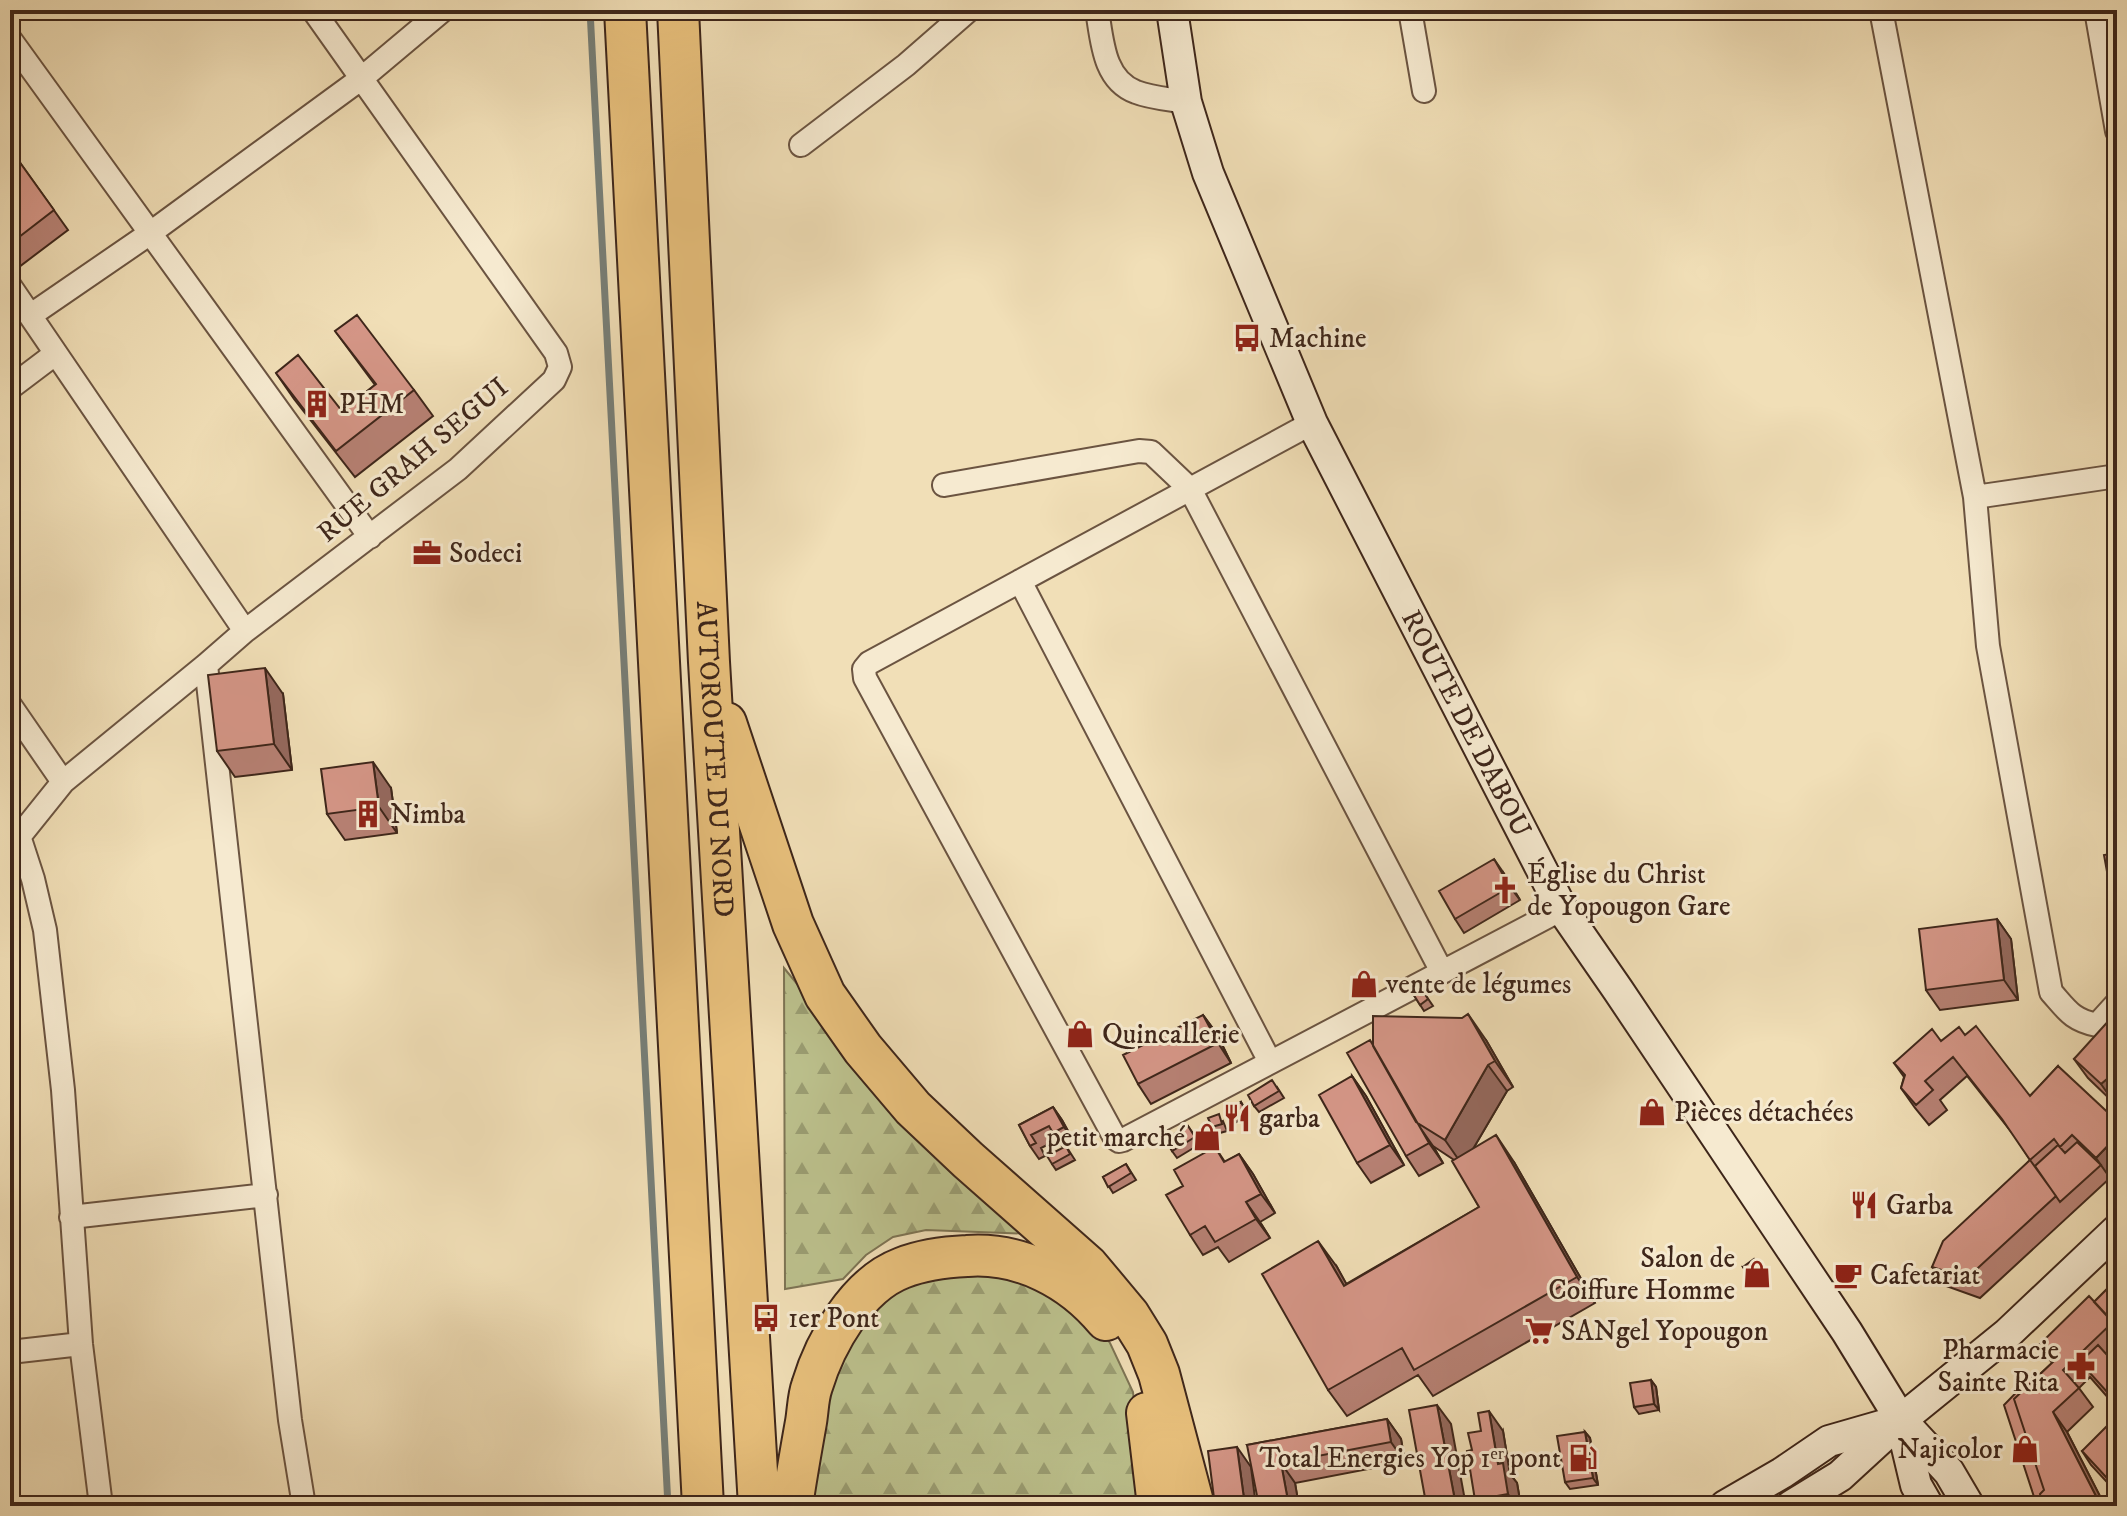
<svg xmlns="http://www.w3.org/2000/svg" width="2127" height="1516" font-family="'IM FELL DW Pica',serif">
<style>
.forest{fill:url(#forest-firs);stroke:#7d7454;stroke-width:2}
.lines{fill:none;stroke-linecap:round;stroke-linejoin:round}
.stream{stroke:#777f78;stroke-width:7}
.street-casing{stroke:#6b5441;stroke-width:26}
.secondary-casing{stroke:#3e261a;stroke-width:34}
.highway-casing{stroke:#3e261a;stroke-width:44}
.street{stroke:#f6ead0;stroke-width:22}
.secondary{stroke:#f6ead0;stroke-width:30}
.highway{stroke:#e8c07c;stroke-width:40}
.wall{fill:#b78174;stroke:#3e261a;stroke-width:2}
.shaded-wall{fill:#95695e;stroke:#3e261a;stroke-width:2}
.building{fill:#d59687;stroke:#3e261a;stroke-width:2}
.labels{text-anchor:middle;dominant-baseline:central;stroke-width:6;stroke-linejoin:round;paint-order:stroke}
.poi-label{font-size:28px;fill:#3e261a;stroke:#f6ead0;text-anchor:start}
.street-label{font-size:28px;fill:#3e261a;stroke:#f6ead0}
</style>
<defs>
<pattern id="forest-firs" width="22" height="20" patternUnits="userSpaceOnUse" patternTransform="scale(2)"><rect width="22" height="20" fill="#bcc18d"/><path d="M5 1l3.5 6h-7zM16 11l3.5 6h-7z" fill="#9a9d72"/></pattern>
</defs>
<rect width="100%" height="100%" fill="#f1dfb7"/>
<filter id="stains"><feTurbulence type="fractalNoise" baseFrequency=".0025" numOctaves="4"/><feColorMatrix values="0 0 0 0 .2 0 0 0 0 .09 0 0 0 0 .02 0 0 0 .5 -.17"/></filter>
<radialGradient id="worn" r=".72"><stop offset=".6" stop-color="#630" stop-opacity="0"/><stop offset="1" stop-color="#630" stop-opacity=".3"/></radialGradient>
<path class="forest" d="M784,968L866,1068L1035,1234L926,1230L893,1237L866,1255L843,1279L785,1289Z
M983,1261L1083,1309L1110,1343L1133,1392L1141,1471V1506H815L811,1452L822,1387L878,1292Z"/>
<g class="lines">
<path class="stream" d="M590,10L668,1506"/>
<defs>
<path id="street" d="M1097,10C1102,39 1103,80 1136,92C1151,98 1170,99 1186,102
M1410,10L1424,91
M1881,10L1975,497L1988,646L2051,992C2067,1010 2072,1020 2097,1025L2117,1003
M2096,10L2117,131
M10,39L370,537
M801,145L906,65L969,10
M10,286L245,631
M31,315L149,234L362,78L443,10
M10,388L55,354
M1312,423L869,663L864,669L865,678L1115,1138L1119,1141L1123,1140L1562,909
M944,485L1139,451L1151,452L1190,489L1442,972
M1975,497L2117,476
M1020,581L1270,1062
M206,665L290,1420L304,1506
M10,705L63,782
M19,836L33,879L45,930L63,1090L81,1344L101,1506
M10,848L63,782L206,665L245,631L458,469L554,380L560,367L556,353L313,10
M71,1217L266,1195
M10,1352L81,1344"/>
<g id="secondary">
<path id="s1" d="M1172,10L1186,102L1208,173L1312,423L1562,909L1618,990L1847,1332L1901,1420L1949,1472L1969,1506"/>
<path d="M1901,1422L1916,1485L1928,1506"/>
<path d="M1725,1506L1782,1473L1829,1441L1895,1422"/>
<path d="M1791,1506L1840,1476L1901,1420L2007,1334L2117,1230"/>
</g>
<g id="highway">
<path d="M625,10L703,1506"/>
<path id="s2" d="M678,10L709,662L759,1506"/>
<path d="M726,723L793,924L825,995L863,1049L913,1108L968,1160L1088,1266L1129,1315L1147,1344L1159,1374L1194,1506"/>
<path d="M1147,1413L1158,1506"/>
<path d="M792,1506C796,1478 801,1450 806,1422C808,1410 808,1397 812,1386C825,1343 857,1285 902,1268C922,1260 945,1257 967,1256C1021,1252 1072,1279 1106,1320"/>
</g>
</defs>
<use href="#street" class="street-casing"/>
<use href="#secondary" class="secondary-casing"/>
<use href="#highway" class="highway-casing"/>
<use href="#street" class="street"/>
<use href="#secondary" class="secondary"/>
<use href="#highway" class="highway"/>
</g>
<path class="wall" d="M21,164L68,230L19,267L10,255V172Z
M335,331L414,390L433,416L355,477L294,399L276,373L342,411L375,385Z
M283,694L292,770L235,777L217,751Z
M391,788L397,833L345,840L327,814Z
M2117,853V889L2108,877Z
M1503,872L1520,900L1464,933L1455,919Z
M1997,919L2011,939L2018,1000L1940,1010L1926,990Z
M1420,987L1433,1006L1424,1011L1412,992Z
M1203,1015L1217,1034L1231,1063L1151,1104L1138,1084Z
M2117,1022V1104H2115L2088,1078L2074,1059Z
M1965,1035L2030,1096L2058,1066L2110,1178L1980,1298L1946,1286L1932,1267L2030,1160L2016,1138L1967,1076L1940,1100L1947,1110L1929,1125L1915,1108L1901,1088L1904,1077L1894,1063L1941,1041Z
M1486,1040L1513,1087L1507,1091L1473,1149L1514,1162L1595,1303L1433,1396L1418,1375L1347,1416L1328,1390L1337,1267L1346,1284L1479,1207L1454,1160L1433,1146L1443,1163L1419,1176L1406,1156L1373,1044Z
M1352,1076L1366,1096L1404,1165L1371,1183L1357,1163Z
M1277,1087L1284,1098L1259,1112L1254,1106Z
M1241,1102L1249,1115L1233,1124L1228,1117Z
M1053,1107L1062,1120L1073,1140L1062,1146L1057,1140L1041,1148L1045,1156L1039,1159L1030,1146L1019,1125Z
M1223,1121L1227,1131L1216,1134L1212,1127Z
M1188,1126L1200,1144L1177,1158L1172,1151Z
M1066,1146L1075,1160L1056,1170L1052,1164Z
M1215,1147L1225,1162L1239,1154L1253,1174L1275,1213L1260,1222L1270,1238L1229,1262L1218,1247L1203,1255L1190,1235L1183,1186Z
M1126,1164L1136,1180L1113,1193L1103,1177Z
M1743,1267L1761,1269L1766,1276L1755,1284Z
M2117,1279V1351L2110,1358L2117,1366V1408L2090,1377L2079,1388L2093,1407L2067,1432L2105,1506H2036L2039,1375L2052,1363L2039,1345L2094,1302Z
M1651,1380L1656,1387L1659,1410L1639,1414L1634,1407Z
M1387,1419L1401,1439L1405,1462L1295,1483L1298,1502L1247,1445Z
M2117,1428V1493L2091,1465L2082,1451Z
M1503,1431L1510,1474L1517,1483L1521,1506H1479L1475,1500Z
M1585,1432L1590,1438L1598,1485L1570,1489L1565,1482Z"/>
<path class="shaded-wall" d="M265,668L283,694L292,770L274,744Z
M373,762L391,788L397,833L379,807Z
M1494,859L1503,872L1520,900L1510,887Z
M1997,919L2011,939L2018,1000L2004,980Z
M1468,1014L1486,1040L1513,1087L1495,1061Z
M1203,1015L1217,1034L1231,1063L1218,1043Z
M1488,1065L1507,1091L1463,1166L1445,1140Z
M1352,1076L1366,1096L1404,1165L1390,1145Z
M2108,1078L2117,1091H2108L2116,1103L2115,1104L2101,1084Z
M1053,1107L1062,1120L1073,1140L1064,1127Z
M1419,1126L1433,1146L1443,1163L1429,1143Z
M1496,1135L1514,1162L1595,1303L1577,1277Z
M2117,1136V1170L2110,1178L2096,1158Z
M1239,1154L1253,1174L1275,1213L1261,1194Z
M1246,1202L1260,1222L1270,1238L1256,1219Z
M1318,1241L1337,1267L1362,1312L1344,1286Z
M1651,1380L1656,1387L1659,1410L1654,1404Z
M1437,1405L1451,1424L1466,1506H1456Z
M1489,1411L1503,1431L1510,1474L1517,1483L1521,1506H1516L1508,1494L1498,1464Z
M2053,1412L2067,1432L2105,1506H2101Z
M1387,1419L1401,1439L1405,1462L1391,1442Z
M1585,1432L1590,1438L1598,1485L1593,1478Z
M1237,1447L1251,1467L1256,1506H1245Z
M1281,1463L1295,1483L1299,1506L1288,1501Z"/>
<path class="building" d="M21,164L54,210L10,244V172Z
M357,315L414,390L336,451L276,373L298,355L342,411L376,384L335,331Z
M265,668L274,744L217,751L208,675Z
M373,762L379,807L327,814L321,769Z
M2117,853V875L2108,877L2104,855Z
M1494,859L1510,887L1455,919L1439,891Z
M1997,919L2004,980L1926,990L1919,929Z
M1420,987L1428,999L1420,1005L1412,992Z
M1468,1014L1495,1061L1488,1065L1445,1140L1416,1122L1373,1046V1016L1462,1018Z
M1203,1015L1218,1043L1138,1084L1123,1055Z
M2112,1017L2117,1022V1099L2108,1091L2115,1085L2108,1078L2101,1084L2074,1059Z
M1976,1026L2030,1096L2058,1066L2117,1121V1136L2096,1158L2072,1135L2060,1147L2054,1139L2030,1160L2002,1119L1953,1057L1925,1081L1933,1090L1916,1105L1901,1088L1905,1075L1894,1063L1932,1029L1941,1041L1959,1027L1965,1035Z
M1370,1040L1429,1143L1406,1156L1347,1053Z
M1352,1076L1390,1145L1357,1163L1319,1095Z
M1272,1080L1279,1091L1254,1106L1248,1095Z
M1241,1102L1244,1108L1228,1117L1225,1111Z
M1053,1107L1064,1127L1053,1133L1049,1126L1031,1135L1036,1143L1030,1146L1019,1125Z
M1219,1114L1222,1124L1212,1127L1208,1118Z
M1188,1126L1195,1137L1172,1151L1165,1139Z
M1496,1135L1577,1277L1414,1370L1402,1348L1328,1390L1262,1274L1318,1241L1344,1286L1479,1207L1452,1161Z
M2077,1142L2101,1165L2060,1202L2035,1166L2058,1145L2065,1153Z
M1066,1146L1070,1154L1052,1164L1047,1156Z
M1215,1147L1224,1162L1239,1154L1261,1194L1246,1202L1256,1219L1215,1242L1205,1226L1190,1235L1166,1195L1183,1186L1174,1170Z
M2030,1160L2056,1196L1967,1278L1932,1267L1943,1241Z
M1126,1164L1131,1173L1108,1187L1103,1177Z
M1754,1259L1761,1269L1750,1277L1743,1267Z
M2117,1279V1327L2094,1302Z
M2089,1296L2113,1322L2063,1370L2079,1388L2053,1412L2101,1506H2044L2040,1494L2044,1490L2014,1399L2054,1361L2039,1345Z
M2098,1345L2117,1366V1403L2080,1362Z
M2036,1372L2039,1375L2014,1399L2044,1490L2040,1494L2042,1502L2037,1506L2004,1405Z
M1651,1380L1654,1404L1634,1407L1630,1383Z
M1437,1405L1456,1506H1405L1426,1503L1409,1410Z
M1489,1411L1498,1464L1503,1463L1508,1494L1475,1500L1467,1451L1472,1450L1468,1433L1481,1431L1478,1413Z
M1387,1419L1391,1442L1281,1463L1288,1501L1296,1500L1303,1506H1259L1247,1445Z
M2111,1422L2117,1428V1489L2082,1451Z
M1585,1432L1593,1478L1565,1482L1557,1436Z
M1237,1447L1245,1506H1215L1208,1451Z"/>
<defs>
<symbol id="bus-bare" viewBox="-9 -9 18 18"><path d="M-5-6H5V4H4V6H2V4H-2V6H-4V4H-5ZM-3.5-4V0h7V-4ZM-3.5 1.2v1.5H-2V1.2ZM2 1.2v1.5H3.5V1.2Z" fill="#8f2418" stroke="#f6ead0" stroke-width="2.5" paint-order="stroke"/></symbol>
<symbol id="building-bare" viewBox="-9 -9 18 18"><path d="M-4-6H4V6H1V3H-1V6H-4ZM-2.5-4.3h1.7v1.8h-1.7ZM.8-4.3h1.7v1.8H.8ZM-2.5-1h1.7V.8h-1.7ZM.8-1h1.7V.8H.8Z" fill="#8f2418" stroke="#f6ead0" stroke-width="2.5" paint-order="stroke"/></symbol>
<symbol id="office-bare" viewBox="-9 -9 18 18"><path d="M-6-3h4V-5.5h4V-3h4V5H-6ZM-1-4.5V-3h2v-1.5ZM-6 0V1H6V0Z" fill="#8f2418" stroke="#f6ead0" stroke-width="2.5" paint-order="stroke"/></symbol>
<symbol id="church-bare" viewBox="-9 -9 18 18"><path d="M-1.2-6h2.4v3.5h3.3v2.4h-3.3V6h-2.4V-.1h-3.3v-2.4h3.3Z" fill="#8f2418" stroke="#f6ead0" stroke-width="2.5" paint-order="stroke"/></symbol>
<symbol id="shop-bare" viewBox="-9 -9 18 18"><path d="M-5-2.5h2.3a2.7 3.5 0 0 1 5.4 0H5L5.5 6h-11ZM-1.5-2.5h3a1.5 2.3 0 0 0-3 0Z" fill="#8f2418" stroke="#f6ead0" stroke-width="2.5" paint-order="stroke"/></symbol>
<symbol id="restaurant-bare" viewBox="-9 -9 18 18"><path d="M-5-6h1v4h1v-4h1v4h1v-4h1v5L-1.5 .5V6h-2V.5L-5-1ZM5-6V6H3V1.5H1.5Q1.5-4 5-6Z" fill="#8f2418" stroke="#f6ead0" stroke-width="2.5" paint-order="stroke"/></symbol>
<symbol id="cafe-bare" viewBox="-9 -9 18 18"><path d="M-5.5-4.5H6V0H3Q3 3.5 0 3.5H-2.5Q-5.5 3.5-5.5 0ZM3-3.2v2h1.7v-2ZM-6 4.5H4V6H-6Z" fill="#8f2418" stroke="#f6ead0" stroke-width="2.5" paint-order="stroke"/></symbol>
<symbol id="supermarket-bare" viewBox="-9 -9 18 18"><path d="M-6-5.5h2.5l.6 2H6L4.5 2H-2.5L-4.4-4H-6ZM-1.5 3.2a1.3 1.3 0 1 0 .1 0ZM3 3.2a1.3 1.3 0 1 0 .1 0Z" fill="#8f2418" stroke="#f6ead0" stroke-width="2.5" paint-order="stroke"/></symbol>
<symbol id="pharmacy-bare" viewBox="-9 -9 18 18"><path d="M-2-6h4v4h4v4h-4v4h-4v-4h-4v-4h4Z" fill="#8f2418" stroke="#f6ead0" stroke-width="2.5" paint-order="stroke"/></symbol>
<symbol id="fuel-bare" viewBox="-9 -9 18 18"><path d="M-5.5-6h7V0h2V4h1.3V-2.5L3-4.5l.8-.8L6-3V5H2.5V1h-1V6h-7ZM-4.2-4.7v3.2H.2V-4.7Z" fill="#8f2418" stroke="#f6ead0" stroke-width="2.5" paint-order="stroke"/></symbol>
</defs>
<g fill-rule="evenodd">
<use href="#bus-bare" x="1227" y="318" width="40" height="40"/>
<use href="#building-bare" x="297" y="384" width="40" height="40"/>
<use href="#office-bare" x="407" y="533" width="40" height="40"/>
<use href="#building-bare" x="348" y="794" width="40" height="40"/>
<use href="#church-bare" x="1485" y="870" width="40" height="40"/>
<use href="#shop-bare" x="1344" y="964" width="40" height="40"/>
<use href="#shop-bare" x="1060" y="1014" width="40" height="40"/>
<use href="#shop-bare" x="1632" y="1092" width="40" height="40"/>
<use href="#restaurant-bare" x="1217" y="1098" width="40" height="40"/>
<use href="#shop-bare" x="1187" y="1117" width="40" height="40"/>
<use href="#restaurant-bare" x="1844" y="1185" width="40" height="40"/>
<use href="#shop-bare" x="1737" y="1254" width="40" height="40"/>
<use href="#cafe-bare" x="1828" y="1255" width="40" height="40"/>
<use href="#bus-bare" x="746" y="1298" width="40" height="40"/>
<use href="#supermarket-bare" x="1519" y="1311" width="40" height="40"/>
<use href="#pharmacy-bare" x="2061" y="1346" width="40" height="40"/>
<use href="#shop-bare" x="2005" y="1429" width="40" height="40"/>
<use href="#fuel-bare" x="1563" y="1438" width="40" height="40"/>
</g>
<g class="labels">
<g class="poi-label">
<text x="1269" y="338">Machine</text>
<text x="339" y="404">PHM</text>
<text x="449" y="553">Sodeci</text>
<text x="390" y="814">Nimba</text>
<text x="1527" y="874">Église du Christ<tspan x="1527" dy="32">de Yopougon Gare</tspan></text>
<text x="1386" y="984">vente de légumes</text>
<text x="1102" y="1034">Quincallerie</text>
<text x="1674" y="1112">Pièces détachées</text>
<text x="1259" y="1118">garba</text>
<text x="1185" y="1137" text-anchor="end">petit marché</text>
<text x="1886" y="1205">Garba</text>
<text x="1735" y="1258" text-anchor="end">Salon de<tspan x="1735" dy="32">Coiffure Homme</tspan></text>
<text x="1870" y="1275">Cafetariat</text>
<text x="788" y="1318">1er Pont</text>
<text x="1561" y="1331">SANgel Yopougon</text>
<text x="2059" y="1350" text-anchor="end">Pharmacie<tspan x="2059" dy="32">Sainte Rita</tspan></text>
<text x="2003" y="1449" text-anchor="end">Najicolor</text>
<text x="1561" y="1458" text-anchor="end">Total Energies Yop 1ᵉʳ pont</text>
</g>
<g class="street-label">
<text transform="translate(413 460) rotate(-40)">RUE GRAH SEGUI</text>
<text stroke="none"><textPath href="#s1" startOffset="776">ROUTE DE DABOU</textPath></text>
<text stroke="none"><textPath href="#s2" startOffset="750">AUTOROUTE DU NORD</textPath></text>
</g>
</g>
<rect width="2127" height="1516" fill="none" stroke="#f1dfb7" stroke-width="40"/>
<rect x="12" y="12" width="2103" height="1492" fill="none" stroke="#3e261a" stroke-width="4"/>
<rect x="20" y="20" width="2087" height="1476" fill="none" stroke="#3e261a" stroke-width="2"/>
<rect width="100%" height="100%" filter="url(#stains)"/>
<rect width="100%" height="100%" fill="url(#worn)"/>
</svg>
